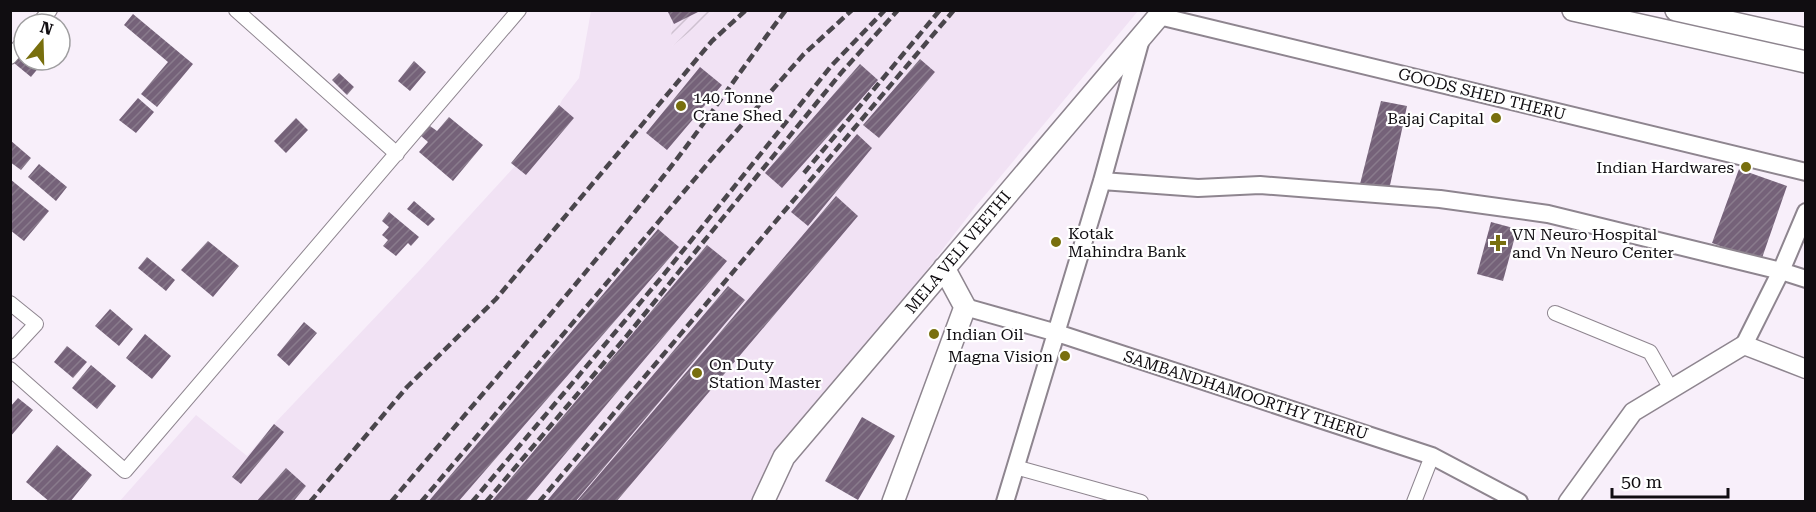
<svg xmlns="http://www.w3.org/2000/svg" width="1816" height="512" font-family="'Roboto Serif',serif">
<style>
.built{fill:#f1e2f4}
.industrial{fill:url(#industrial-furrows)}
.building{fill:url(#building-hatch)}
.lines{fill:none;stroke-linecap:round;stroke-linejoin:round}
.minor-casing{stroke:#8e858f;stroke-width:16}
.tertiary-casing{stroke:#8e858f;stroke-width:20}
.secondary-casing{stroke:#8e858f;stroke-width:21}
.primary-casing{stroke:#8e858f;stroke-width:24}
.minor{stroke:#fff;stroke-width:14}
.tertiary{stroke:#fff;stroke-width:16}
.secondary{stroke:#fff;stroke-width:18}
.primary{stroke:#fff;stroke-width:21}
.rail{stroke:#4a464c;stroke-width:4.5;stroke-dasharray:9 4.5;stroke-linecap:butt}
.poi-dot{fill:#786f0e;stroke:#fff;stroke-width:2}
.labels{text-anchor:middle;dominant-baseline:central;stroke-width:4.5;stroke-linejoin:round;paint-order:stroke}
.street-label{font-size:16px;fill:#100d11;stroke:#fff}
.poi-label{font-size:16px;fill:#100d11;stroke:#fff;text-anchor:start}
</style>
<defs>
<pattern id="industrial-furrows" width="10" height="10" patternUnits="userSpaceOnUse" patternTransform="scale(1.5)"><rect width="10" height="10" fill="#f1e2f4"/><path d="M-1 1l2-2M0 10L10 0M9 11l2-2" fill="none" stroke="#cec1d0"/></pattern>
<pattern id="building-hatch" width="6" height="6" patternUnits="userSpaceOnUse" patternTransform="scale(1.5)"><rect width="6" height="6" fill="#756279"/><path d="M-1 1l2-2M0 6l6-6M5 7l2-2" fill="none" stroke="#897b8c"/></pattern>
</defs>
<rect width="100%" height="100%" fill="#f8effa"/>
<path class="built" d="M591,11H671L672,46L715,11H1138L976,206L779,462L759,501L119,502L196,415L247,456L276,422L419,271L547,131L562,100L579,78Z"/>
<path class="industrial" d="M672,11H715L671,47Z"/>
<path class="building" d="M667,10H702L674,24Z
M133,14L193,64L157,107L141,94L168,62L124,25Z
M24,52V60H45L31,77L14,63Z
M920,59L935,72L879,138L863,125Z
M414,61L426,72L410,91L398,81Z
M860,64L878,80L782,188L765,173Z
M700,67L722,85L667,150L646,133Z
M339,73L354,87L347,95L332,80Z
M138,98L154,112L136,133L119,120Z
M1381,101L1407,106L1389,190L1360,184Z
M559,105L574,118L526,175L511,163Z
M449,117L483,145L453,181L419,152L428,142L421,136L430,126L437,131Z
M296,118L308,130L286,153L274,141Z
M857,134L872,148L808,226L791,212Z
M10,140L31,158L21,170L10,162Z
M39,164L67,187L56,201L28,177Z
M1739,169L1787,186L1761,261L1712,243Z
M10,179L49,211L24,241L10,230Z
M836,196L858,216L616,502H576Z
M414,201L435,219L428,226L407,209Z
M389,212L419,237L411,246L408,243L396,256L383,246L388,240L382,235L389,227L382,221Z
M1491,222L1517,229L1503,281L1477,274Z
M658,229L679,247L458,502H428Z
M208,241L239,266L213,297L181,270Z
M707,245L727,261L525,502H491Z
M147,257L175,280L166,291L138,268Z
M728,286L745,300L575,502H546Z
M110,309L133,329L119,346L95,326Z
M304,322L317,333L289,366L277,355Z
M145,334L171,356L152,379L126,358Z
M67,346L87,362L73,378L54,362Z
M91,365L116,386L97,409L72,388Z
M18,398L33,410L10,437V407Z
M862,417L895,436L858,500L825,481Z
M274,424L284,432L241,484L232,477Z
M57,445L92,475L70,502H50L26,482Z
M286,468L306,486L293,502H256Z"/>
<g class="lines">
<defs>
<path id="minor" d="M236,10L397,154
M38,24L50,10
M10,57L24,41
M10,303L36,324L10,352
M1555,313L1650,352L1671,389
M10,369L125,471L519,10
M1015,467L1141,502
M1414,502L1432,456"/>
<path id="tertiary" d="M1159,16L1806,172
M1102,181L1198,188L1260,185L1440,199L1548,214L1781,271L1806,279
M965,307L1057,333L1432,456L1519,502
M1744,345L1781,271L1806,212
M1005,502L1102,181L1141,39"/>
<path id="secondary" d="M1568,502L1633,412L1744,345L1806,369"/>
<path id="primary" d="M1573,10L1806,62
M1676,10L1806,39
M763,502L784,457L1164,10
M893,502L965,307L944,268"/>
</defs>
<use href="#minor" class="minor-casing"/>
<use href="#tertiary" class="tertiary-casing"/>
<use href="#secondary" class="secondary-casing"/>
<use href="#primary" class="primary-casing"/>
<use href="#minor" class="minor"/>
<use href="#tertiary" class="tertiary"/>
<use href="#secondary" class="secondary"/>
<use href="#primary" class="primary"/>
<path class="rail" d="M804,173L940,10
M310,502L407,387L496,299L712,41L746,10
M391,502C482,394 575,288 662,178C705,124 744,65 786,10
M421,502L710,161L803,55L852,10
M472,502L661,278L832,65L885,10
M486,502L625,338L841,73L898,10
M539,502L954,10"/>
</g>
<g class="poi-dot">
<circle cx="681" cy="106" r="6"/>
<circle cx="1496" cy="118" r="6"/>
<circle cx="1746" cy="167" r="6"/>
<circle cx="1056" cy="242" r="6"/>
<path d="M1495 234h6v6h6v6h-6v6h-6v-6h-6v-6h6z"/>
<circle cx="934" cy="334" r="6"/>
<circle cx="1065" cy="356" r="6"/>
<circle cx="697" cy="373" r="6"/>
</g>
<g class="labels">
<g class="street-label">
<text transform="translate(1482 94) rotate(14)">GOODS SHED THERU</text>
<text transform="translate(958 252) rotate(-50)">MELA VELI VEETHI</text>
<text transform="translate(1246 395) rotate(18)">SAMBANDHAMOORTHY THERU</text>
</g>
<g class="poi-label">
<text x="693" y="97">140 Tonne<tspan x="693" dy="18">Crane Shed</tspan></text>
<text x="1484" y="118" text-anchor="end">Bajaj Capital</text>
<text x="1734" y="167" text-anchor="end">Indian Hardwares</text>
<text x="1068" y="233">Kotak<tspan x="1068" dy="18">Mahindra Bank</tspan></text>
<text x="1512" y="234">VN Neuro Hospital<tspan x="1512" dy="18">and Vn Neuro Center</tspan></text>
<text x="946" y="334">Indian Oil</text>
<text x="1053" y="356" text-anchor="end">Magna Vision</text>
<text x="709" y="364">On Duty<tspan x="709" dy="18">Station Master</tspan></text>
</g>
</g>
<rect width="1816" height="512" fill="none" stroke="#100d11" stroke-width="24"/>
<g transform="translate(42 42) rotate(19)"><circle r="28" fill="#ffffff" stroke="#9f9ea0" stroke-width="1.5"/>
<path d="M0-4.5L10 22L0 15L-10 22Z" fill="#786f0e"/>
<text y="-9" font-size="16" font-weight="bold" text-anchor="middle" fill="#100d11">N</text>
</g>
<path d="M1612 488v9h116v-9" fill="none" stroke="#100d11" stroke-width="3"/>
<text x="1621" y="488" font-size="18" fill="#100d11" stroke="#ffffff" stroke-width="4.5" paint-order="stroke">50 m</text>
</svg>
